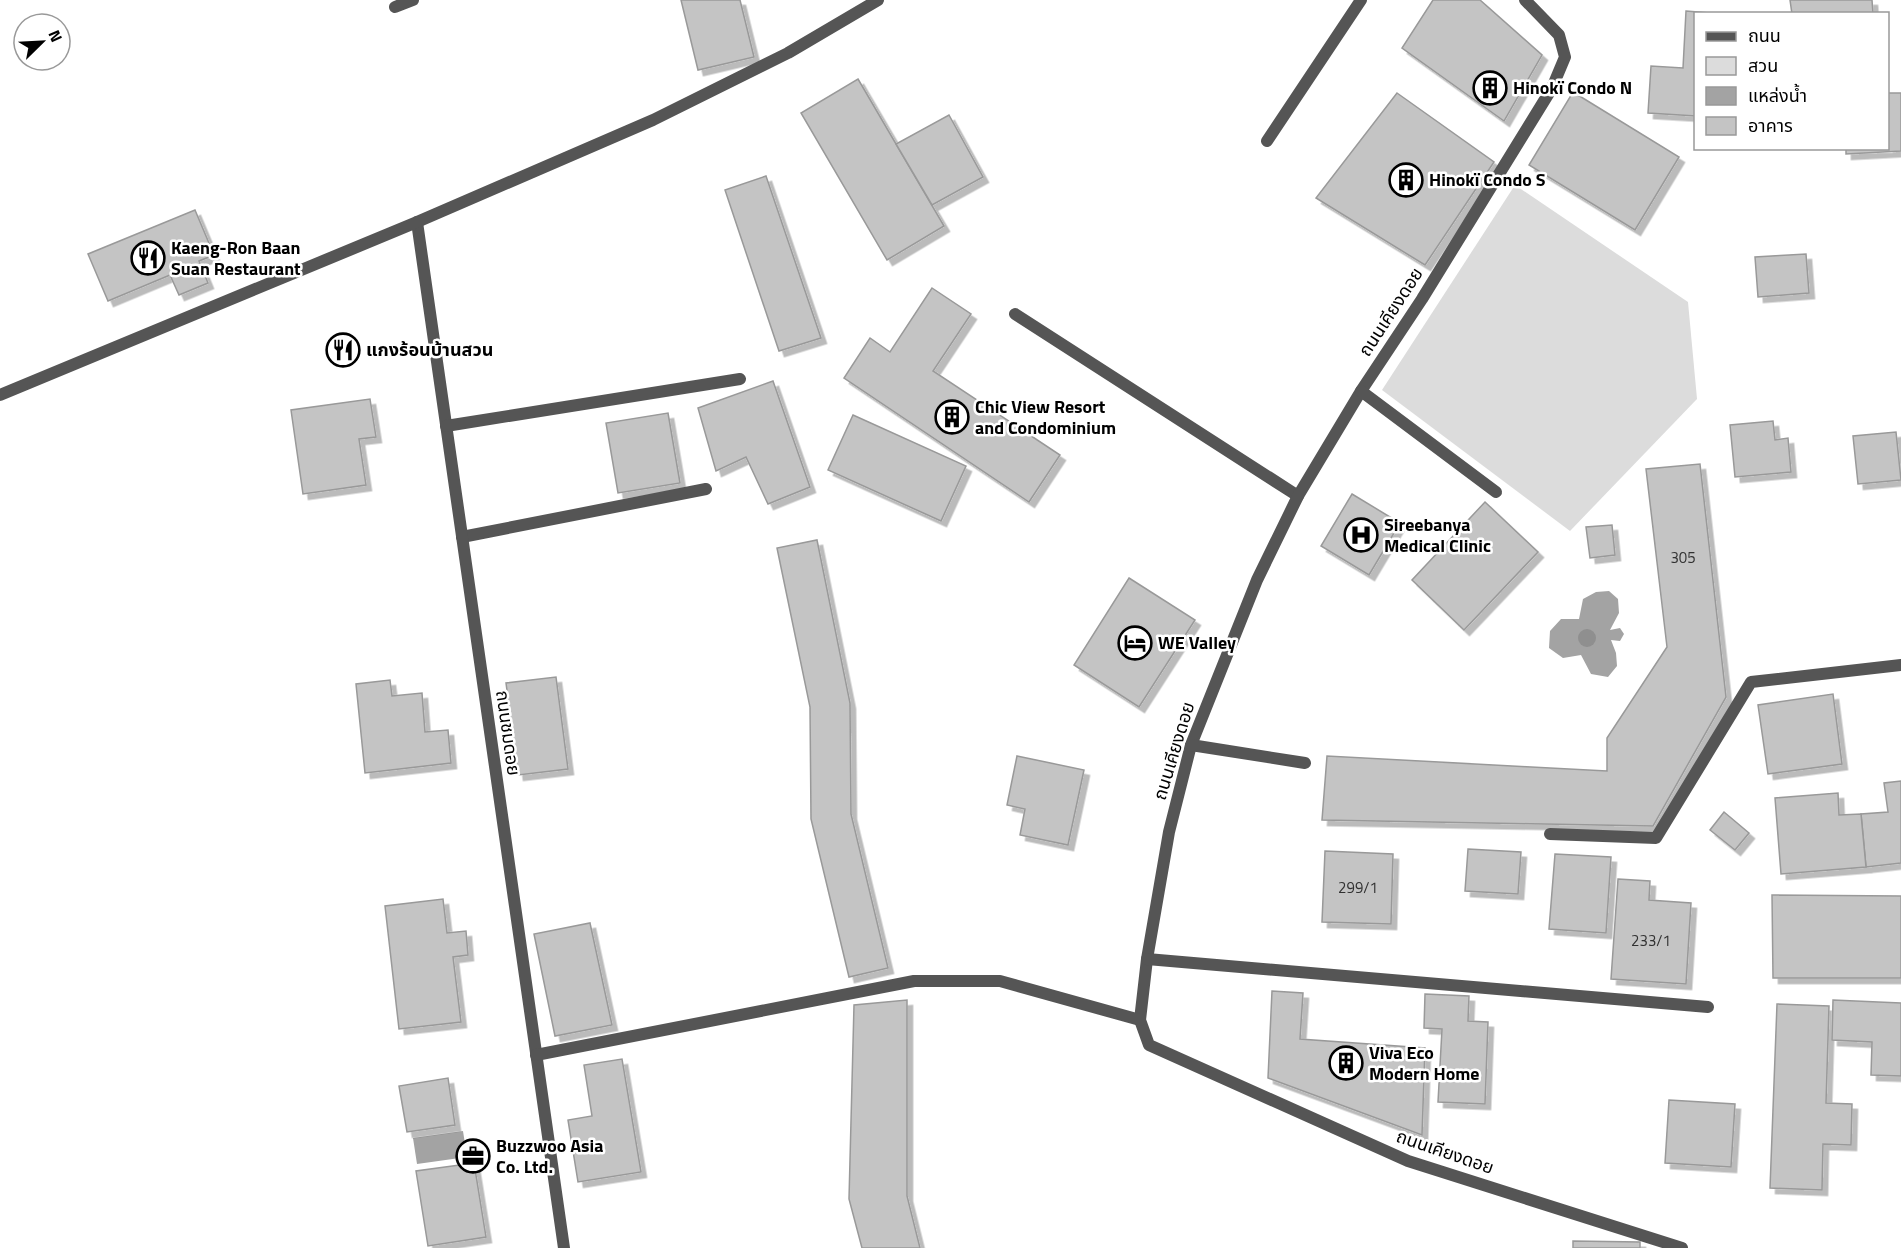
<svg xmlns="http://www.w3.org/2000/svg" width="1901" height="1248" font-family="'Titillium Web','Noto Sans Thai',sans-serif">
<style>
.green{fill:#dcdcdc}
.water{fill:#a3a3a3}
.building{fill:#c4c4c4;stroke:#999;stroke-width:1.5;filter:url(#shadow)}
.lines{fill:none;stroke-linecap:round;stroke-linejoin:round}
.service{stroke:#555;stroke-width:12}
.minor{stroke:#555;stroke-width:12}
.tree{fill:#8f8f8f}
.labels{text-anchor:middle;stroke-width:5;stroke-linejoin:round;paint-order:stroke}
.number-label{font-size:15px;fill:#313131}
.poi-label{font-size:18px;font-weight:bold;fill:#000;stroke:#fff;text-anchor:start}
.street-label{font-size:18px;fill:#000;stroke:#fff}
</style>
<defs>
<filter id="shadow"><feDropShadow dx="5.5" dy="5.5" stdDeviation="0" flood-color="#0004"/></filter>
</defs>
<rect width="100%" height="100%" fill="#fff"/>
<path class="green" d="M1515,185L1688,302L1697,399L1570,531L1382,390Z"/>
<g class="water">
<path d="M1609,591L1618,599L1619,613L1610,630L1620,628L1624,634L1620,641L1611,640L1616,653L1617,666L1608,677L1591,674L1581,655L1563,658L1549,648L1550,631L1561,619H1579L1583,599L1596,592Z"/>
<path d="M463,1131L467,1157L417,1164L413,1138Z"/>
</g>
<g class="building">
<path d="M681,0H740L754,57L698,70Z"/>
<path d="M1433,0H1480L1542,55L1504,121L1402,48Z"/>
<path d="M1790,0H1872L1873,14H1792Z"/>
<path d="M1686,11L1722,14H1696V116L1648,113L1651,66L1683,68Z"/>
<path d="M858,79L944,226L887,260L801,113Z"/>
<path d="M1573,92L1679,157L1635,230L1529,165Z"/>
<path d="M1397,93L1494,162L1425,265L1316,198Z"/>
<path d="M1888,93H1901V151L1846,154V148H1888Z"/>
<path d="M949,115L983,177L932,205L896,144Z"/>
<path d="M766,176L821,338L779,351L725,190Z"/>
<path d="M195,210L214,255L199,261L208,283L179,295L170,275L108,301L88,254Z"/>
<path d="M1806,254L1809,293L1758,297L1755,257Z"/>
<path d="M932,288L971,314L933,371L1060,455L1029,502L844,378L870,338L890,352Z"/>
<path d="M773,381L810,487L768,504L746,457L716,471L698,408Z"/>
<path d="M370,399L376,437L359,439L366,485L303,494L291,410Z"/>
<path d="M668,413L680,483L618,493L606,423Z"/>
<path d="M853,415L966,466L941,521L828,470Z"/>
<path d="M1773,421L1775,440L1788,438L1791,472L1735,477L1730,425Z"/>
<path d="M1896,432L1901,480L1858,484L1853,436Z"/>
<path d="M1700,464L1726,697L1653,826L1322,820L1327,756L1607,771V738L1667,647L1646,469Z"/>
<path d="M1352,494L1400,523L1369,575L1321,546Z"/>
<path d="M1485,502L1538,552L1464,630L1412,580Z"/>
<path d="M1612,525L1615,555L1590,558L1586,527Z"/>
<path d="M817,540L850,703L851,814L888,968L849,977L811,819L810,707L777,548Z"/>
<path d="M1129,578L1195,620L1139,707L1074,665Z"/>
<path d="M556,677L568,769L518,775L506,683Z"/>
<path d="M390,680L392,696L422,693L425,732L448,730L451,763L365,773L356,684Z"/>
<path d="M1833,694L1842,764L1768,774L1758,705Z"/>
<path d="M1017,756L1084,770L1068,845L1020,835L1025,809L1007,805Z"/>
<path d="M1901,781V863L1866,867L1861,814L1888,812L1884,783Z"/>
<path d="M1838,793L1839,815L1861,814L1866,867L1781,874L1775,798Z"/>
<path d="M1724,812L1749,833L1735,850L1710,830Z"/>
<path d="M1468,849L1521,852L1518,894L1465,891Z"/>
<path d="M1325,851L1393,854L1391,924L1322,922Z"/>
<path d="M1555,854L1611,857L1606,933L1549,929Z"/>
<path d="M1618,879L1650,881L1649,900L1691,903L1686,984L1611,979Z"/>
<path d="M1772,895L1901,896V978H1773Z"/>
<path d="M443,899L447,933L466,931L468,955L453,957L461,1022L399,1029L385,906Z"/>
<path d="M590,923L612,1025L555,1036L534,934Z"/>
<path d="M1272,991L1303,993L1300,1039L1425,1048L1422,1135L1268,1078Z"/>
<path d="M1425,994L1469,996L1468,1021L1488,1022L1485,1104L1438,1102L1442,1029L1424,1028Z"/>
<path d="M907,1000V1196L920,1248H862L849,1199L854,1005Z"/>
<path d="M1833,1000L1901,1003V1076L1871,1075L1872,1042L1832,1040Z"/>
<path d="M1777,1004L1829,1006L1826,1103L1852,1104L1851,1145L1823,1144L1822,1190L1770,1188Z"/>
<path d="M622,1059L641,1172L578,1182L568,1120L592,1116L584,1065Z"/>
<path d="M448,1078L455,1125L407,1132L399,1086Z"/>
<path d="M1669,1100L1735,1104L1731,1167L1665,1163Z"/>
<path d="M474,1163L486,1237L428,1246L416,1171Z"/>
<path d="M1573,1241L1640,1242V1248H1573Z"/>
</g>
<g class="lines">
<g class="service">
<path d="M395,7L413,0"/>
<path d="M1267,141L1361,0"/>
<path d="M1015,314L1298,496"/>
<path d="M462,537L706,489"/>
<path d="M1550,834L1656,838L1751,682L1901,665"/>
</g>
<g class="minor">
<path d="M1525,0L1559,35L1565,57L1552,88L1422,299L1361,391L1298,496L1257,580L1191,745L1169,832L1147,959L1140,1020L1149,1045L1408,1161L1682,1248"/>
<path d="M417,222L564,1248"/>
<path d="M1361,391L1496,492"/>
<path d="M0,395L417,222L653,120L788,53L878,0"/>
<path d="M446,426L740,379"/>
<path d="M1191,745L1305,763"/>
<path d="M1147,959L1708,1007"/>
<path d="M536,1055L914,981H1000L1140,1020"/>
</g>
</g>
<circle class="tree" cx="1587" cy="638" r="9"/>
<defs>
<g id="building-ring" transform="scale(1.725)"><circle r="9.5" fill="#fff" stroke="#000" stroke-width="1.5"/><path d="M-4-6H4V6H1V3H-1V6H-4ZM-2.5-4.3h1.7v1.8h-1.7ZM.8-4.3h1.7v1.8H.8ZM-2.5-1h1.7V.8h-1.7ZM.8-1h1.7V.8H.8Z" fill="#000"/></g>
<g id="restaurant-ring" transform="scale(1.725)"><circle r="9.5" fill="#fff" stroke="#000" stroke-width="1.5"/><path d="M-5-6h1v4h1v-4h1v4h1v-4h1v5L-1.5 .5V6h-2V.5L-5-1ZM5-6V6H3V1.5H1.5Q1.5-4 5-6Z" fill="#000"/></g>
<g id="hospital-ring" transform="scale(1.725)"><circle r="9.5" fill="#fff" stroke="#000" stroke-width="1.5"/><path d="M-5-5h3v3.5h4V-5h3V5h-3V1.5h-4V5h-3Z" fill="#000"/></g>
<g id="hotel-ring" transform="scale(1.725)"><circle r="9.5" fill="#fff" stroke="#000" stroke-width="1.5"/><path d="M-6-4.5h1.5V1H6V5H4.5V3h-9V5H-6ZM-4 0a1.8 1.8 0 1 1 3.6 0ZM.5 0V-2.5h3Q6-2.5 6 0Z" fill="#000"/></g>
<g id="office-ring" transform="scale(1.725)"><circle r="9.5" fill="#fff" stroke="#000" stroke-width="1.5"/><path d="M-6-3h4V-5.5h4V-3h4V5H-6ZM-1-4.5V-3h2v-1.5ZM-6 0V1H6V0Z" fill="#000"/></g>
</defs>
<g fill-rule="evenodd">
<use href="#building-ring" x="1490" y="88"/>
<use href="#building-ring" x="1406" y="180"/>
<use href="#restaurant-ring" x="148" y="258"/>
<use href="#restaurant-ring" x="343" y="350"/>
<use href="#building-ring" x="952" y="417"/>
<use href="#hospital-ring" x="1361" y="535"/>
<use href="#hotel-ring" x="1135" y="643"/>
<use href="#building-ring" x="1346" y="1063"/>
<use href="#office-ring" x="473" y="1156"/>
</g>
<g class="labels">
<g class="number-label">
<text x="1683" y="563">305</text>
<text x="1358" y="893">299/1</text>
<text x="1651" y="946">233/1</text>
</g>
<g class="poi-label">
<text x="1513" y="94">Hinokï Condo N</text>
<text x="1429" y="186">Hinokï Condo S</text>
<text x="171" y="254">Kaeng-Ron Baan<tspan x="171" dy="21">Suan Restaurant</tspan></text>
<text x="366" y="356">แกงร้อนบ้านสวน</text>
<text x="975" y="413">Chic View Resort<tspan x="975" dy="21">and Condominium</tspan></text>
<text x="1384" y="531">Sireebanya<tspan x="1384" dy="21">Medical Clinic</tspan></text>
<text x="1158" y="649">WE Valley</text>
<text x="1369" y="1059">Viva Eco<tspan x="1369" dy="21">Modern Home</tspan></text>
<text x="496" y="1152">Buzzwoo Asia<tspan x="496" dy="21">Co. Ltd.</tspan></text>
</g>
<g class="street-label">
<text transform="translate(1391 312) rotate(-57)" y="6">ถนนเคียงดอย</text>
<text transform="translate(508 733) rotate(82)" y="6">ถนนชมดอย</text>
<text transform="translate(1174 751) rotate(-73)" y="6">ถนนเคียงดอย</text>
<text transform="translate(1445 1152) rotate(19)" y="6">ถนนเคียงดอย</text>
</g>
</g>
<rect x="1694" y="12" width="195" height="138" fill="#ffffff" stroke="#999999" stroke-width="1.5"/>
<rect x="1706" y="32" width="30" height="9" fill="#555555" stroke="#999999" stroke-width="1.5"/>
<text x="1748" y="42" font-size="18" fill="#000000">ถนน</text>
<rect x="1706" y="57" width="30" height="18" fill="#dcdcdc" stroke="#999999" stroke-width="1.5"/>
<text x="1748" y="72" font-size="18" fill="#000000">สวน</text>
<rect x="1706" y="87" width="30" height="18" fill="#a3a3a3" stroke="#999999" stroke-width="1.5"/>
<text x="1748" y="102" font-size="18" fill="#000000">แหล่งน้ำ</text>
<rect x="1706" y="117" width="30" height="18" fill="#c4c4c4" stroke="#999999" stroke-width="1.5"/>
<text x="1748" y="132" font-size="18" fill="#000000">อาคาร</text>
<g transform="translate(42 42) rotate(66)"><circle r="28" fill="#ffffff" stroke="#999999" stroke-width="1.5"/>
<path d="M0-4.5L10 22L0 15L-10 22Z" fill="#000000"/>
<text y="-9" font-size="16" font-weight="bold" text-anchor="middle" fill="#000000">N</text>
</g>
</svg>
